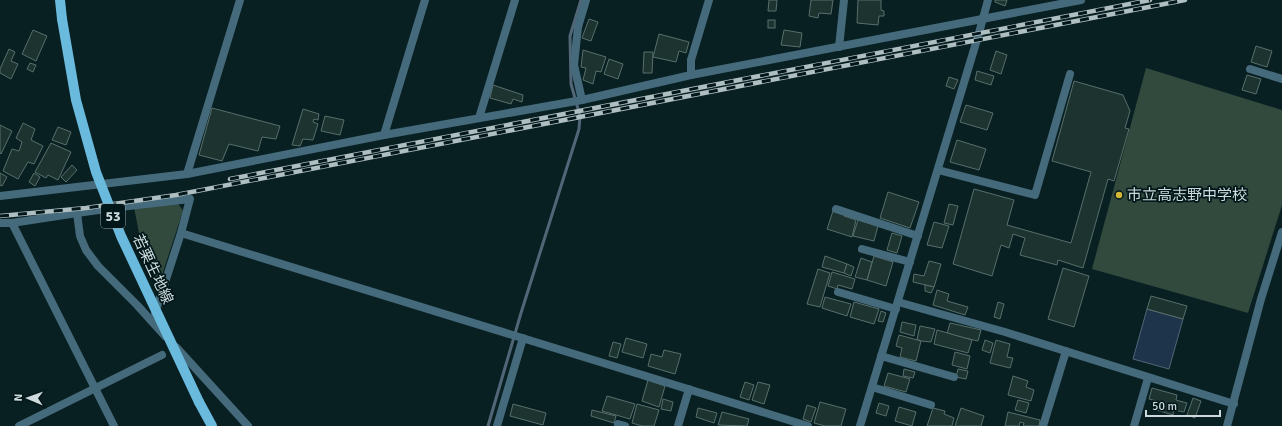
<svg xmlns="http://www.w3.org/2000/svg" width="1282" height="426" font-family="Signika,'Noto Sans JP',sans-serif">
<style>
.green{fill:#32493d}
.water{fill:#1d344b;stroke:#526677}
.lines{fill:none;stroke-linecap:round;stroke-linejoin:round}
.stream{stroke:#526677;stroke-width:3}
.building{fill:#1d3330;stroke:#576f6b}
.minor{stroke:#456a7b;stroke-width:8}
.tertiary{stroke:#456a7b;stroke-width:8}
.primary{stroke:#69badd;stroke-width:10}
.rail-casing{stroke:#afbec0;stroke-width:4.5}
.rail{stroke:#02171a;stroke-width:3;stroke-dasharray:9;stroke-linecap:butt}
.primary-bridge{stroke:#69badd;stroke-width:10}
.poi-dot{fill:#d1b736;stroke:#02171a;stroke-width:1.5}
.labels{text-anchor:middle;stroke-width:3.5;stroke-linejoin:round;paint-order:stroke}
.shield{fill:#02171a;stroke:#91a0a2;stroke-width:1}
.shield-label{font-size:14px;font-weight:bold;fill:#cedbdd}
.poi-label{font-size:15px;fill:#cedbdd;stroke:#02171a;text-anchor:start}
.street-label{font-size:15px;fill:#cedbdd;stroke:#02171a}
</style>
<rect width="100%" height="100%" fill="#092023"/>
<g class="green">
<path d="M1146,68L1282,110V205L1248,313L1092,269Z"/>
<path d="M177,202L183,211L158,287L142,249L134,207Z"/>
</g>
<path class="water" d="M1147,309L1183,319L1169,369L1133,359Z"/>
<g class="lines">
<path class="stream" d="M488,426L521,313L579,129L580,116L571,84L570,36L581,0"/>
</g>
<g class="building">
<path d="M769,0H777L776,11H768Z"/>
<path d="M811,0H833L831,14L819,13L818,18L809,16Z"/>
<path d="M858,0H881V10L884,11V16H879L878,25L857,23Z"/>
<path d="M995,0H1007L1005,6L995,2Z"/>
<path d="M589,19L598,22L591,41L582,38Z"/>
<rect x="768" y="20" width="7" height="8"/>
<path d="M33,30L47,36L36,61L22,54Z"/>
<path d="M784,30L802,33L800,47L781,45Z"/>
<path d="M659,34L689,42L686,53L679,51L676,62L653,57Z"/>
<path d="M1256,46L1272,51L1267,67L1251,62Z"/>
<path d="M9,49L15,52L11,61L18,64L11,79L0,73V69Z"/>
<path d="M583,50L606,57L601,72L596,71L593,84L583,80L586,68L581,67Z"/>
<path d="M996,51L1007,55L1001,74L990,70Z"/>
<path d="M644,52H653L652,73H643Z"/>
<path d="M609,59L623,64L618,79L604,74Z"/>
<path d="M30,63L36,65L33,72L27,69Z"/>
<path d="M977,71L994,76L991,85L975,80Z"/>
<path d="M1247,75L1261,79L1256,94L1242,90Z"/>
<path d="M949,77L958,80L954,89L946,86Z"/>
<path d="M1074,81L1123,95L1130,111L1125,128L1129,129L1114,181L1108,179L1083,268L1058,260L1057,265L1020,255L1025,238L1013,234L1009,248L1001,245L992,276L953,264L974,189L1014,200L1007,225L1071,243L1091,172L1052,161Z"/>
<path d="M493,85L523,95L522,102L513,99L511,104L490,98Z"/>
<path d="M966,105L993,113L987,130L960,122Z"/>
<path d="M212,108L280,126L276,139L262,137L258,151L229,144L222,161L199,155Z"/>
<path d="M303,109L319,114L318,120L314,119L313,122L318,124L313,140L303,139L300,146L292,145Z"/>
<path d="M325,116L344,120L340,135L321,131Z"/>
<path d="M23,123L35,129L31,140L43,146L34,164L28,162L18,179L3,171L12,149L19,151L22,142L16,138Z"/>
<path d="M0,125L12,131L1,154L0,153Z"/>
<path d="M58,127L71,132L66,145L52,140Z"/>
<path d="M957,140L986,149L979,170L950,162Z"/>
<path d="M51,143L71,152L58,180L48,175L46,178L35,172Z"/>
<path d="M72,165L77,170L66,182L61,177Z"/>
<path d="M0,173L7,177L2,186L0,185Z"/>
<path d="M34,173L40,177L35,186L29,182Z"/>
<path d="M888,192L919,202L910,228L880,218Z"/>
<path d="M949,204L958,206L953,225L944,223Z"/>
<path d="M833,211L844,214V216L856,220L852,237L827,229Z"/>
<path d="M858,220L878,226L874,241L853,236Z"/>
<path d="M934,222L949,226L942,248L927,245Z"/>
<path d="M892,233L902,236L897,253L887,250Z"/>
<path d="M825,256L847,264L844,273L822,267Z"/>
<path d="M874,256L893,262L886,286L867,280Z"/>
<path d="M861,258L872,262L867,280L855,277Z"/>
<path d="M929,261L941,264L934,287L913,282L914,274L924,276Z"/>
<path d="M847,264L854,267L851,276L844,273Z"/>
<path d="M1063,268L1089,276L1074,327L1048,319Z"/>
<path d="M818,269L830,273L820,307L807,304Z"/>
<path d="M832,272L855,279L852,289L838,285L837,289L828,286Z"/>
<path d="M925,285L934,287L931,293L925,291Z"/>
<path d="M937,290L949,294L947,301L968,307L965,315L933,305Z"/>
<path d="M1151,296L1187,306L1183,319L1147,309Z"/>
<path d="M825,297L851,304L847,316L822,308Z"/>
<path d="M854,302L879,309L874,324L850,317Z"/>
<path d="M998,302L1004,304L1000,319L994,317Z"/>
<path d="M881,311L886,313L883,322L878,321Z"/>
<path d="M902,322L916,325L914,336L900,332Z"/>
<path d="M950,323L981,330L978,341L947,334Z"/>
<path d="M920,326L935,329L931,342L921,341L917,339Z"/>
<path d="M937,330L972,340L968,353L934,344Z"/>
<path d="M899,335L921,341L916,361L900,357L902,348L896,346Z"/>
<path d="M626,338L647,344L643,358L622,352Z"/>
<path d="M985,340L993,343L990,353L982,350Z"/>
<path d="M996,340L1010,344L1007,357L1013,358L1010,368L990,363Z"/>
<path d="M613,342L621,344L617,358L609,356Z"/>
<path d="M664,350L681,354L675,374L648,366L651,354L662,357Z"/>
<path d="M955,352L970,356L967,369L952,365Z"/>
<path d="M904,369L915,372L913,378L903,376Z"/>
<path d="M958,369L968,371L966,379L956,377Z"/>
<path d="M888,373L910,379L906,392L884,386Z"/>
<path d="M1013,376L1028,381L1026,387L1034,390L1031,401L1008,395Z"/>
<path d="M648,380L665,386L659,407L642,401Z"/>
<path d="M745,382L754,385L749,400L740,397Z"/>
<path d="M758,382L770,385L764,404L752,400Z"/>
<path d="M1152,388L1177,395L1176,400L1187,403L1184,412L1174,410L1173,415L1153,409L1156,401L1149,399Z"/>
<path d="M607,396L635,404L630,419L602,411Z"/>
<path d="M1193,398L1201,401L1195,418L1187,415Z"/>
<path d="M663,399L673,402L671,411L661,409Z"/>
<path d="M1018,400L1029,403L1026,413L1015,410Z"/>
<path d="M820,402L846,409L841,426H825L814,423Z"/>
<path d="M879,403L889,406L886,416L876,413Z"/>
<path d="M513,404L546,413L543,425L510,416Z"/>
<path d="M637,404L659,410L654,426H642L632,423Z"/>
<path d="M807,405L816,408L811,422L803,419Z"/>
<path d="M899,407L916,412L912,426L895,421Z"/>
<path d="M698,408L717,413L714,423L696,417Z"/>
<path d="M933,408L945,411L944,414L954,418L952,426H927Z"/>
<path d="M961,408L984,416L981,426H955Z"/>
<path d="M592,410L616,416L614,423L591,416Z"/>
<path d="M722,412L749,419L747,426L718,425Z"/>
<path d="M1008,412L1040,420L1039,426H1023L1024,423L1020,422L1019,426H1005Z"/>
</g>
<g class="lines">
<g class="minor">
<path d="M839,47L844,0"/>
<path d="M1250,69L1282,79"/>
<path d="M691,75V60L709,0"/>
<path d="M582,100L574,65L578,27L586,0"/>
<path d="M479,118L515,0"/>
<path d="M384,135L425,0"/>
<path d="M938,170L1035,195L1070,74"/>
<path d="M187,174L240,0"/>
<path d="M836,209L918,236"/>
<path d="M77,213L120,207L190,199L181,233L155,313"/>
<path d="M0,223H12L77,213L80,236L86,250L98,266L137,305L165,336"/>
<path d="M12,223L114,426"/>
<path d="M181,233L808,426"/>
<path d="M862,249L910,262"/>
<path d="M838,292L896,309"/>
<path d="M898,302L1005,332L1234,404"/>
<path d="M176,347L248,426"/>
<path d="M881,356L954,377"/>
<path d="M872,387L931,405"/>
<path d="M618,424L625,426"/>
<path d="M19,426L162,355"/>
<path d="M497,426L523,338"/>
<path d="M678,426L689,389"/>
<path d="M1043,426L1066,351"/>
<path d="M1134,426L1148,378"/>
<path d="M1227,426L1261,299L1282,232"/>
</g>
<g class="tertiary">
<path d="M0,196L187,174L384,135L582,100L691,75L1081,0"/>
<path d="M860,426L979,33L988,0"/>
</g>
<g class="primary">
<path d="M60,0L62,19"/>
<path d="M199,402L212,426"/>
</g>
<g class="rail-casing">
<g id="rail">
<path d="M230,179L1150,0"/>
<path d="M0,216L86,208L176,195L1185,0"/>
</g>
</g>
<use href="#rail" class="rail"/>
<path class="primary-bridge" d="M62,19L76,100L96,172L121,236L199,402"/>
</g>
<circle class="poi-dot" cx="1119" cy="195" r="4"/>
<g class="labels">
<rect class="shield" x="101" y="204" width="24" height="24" rx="3"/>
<g class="shield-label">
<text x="113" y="221">53</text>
</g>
<g class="poi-label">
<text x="1127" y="200">市立高志野中学校</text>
</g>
<g class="street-label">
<text transform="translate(153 269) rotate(65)" y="5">若栗生地線</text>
</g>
</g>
<g transform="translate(28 398) rotate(272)" stroke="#02171a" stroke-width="3" paint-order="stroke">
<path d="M0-3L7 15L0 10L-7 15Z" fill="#cedbdd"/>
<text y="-6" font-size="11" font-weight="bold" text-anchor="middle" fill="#cedbdd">N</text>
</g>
<path d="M1146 410v6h74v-6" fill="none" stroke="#cedbdd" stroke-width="2"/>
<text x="1152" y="410" font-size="12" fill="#cedbdd" stroke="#02171a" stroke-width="3" paint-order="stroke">50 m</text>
</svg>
